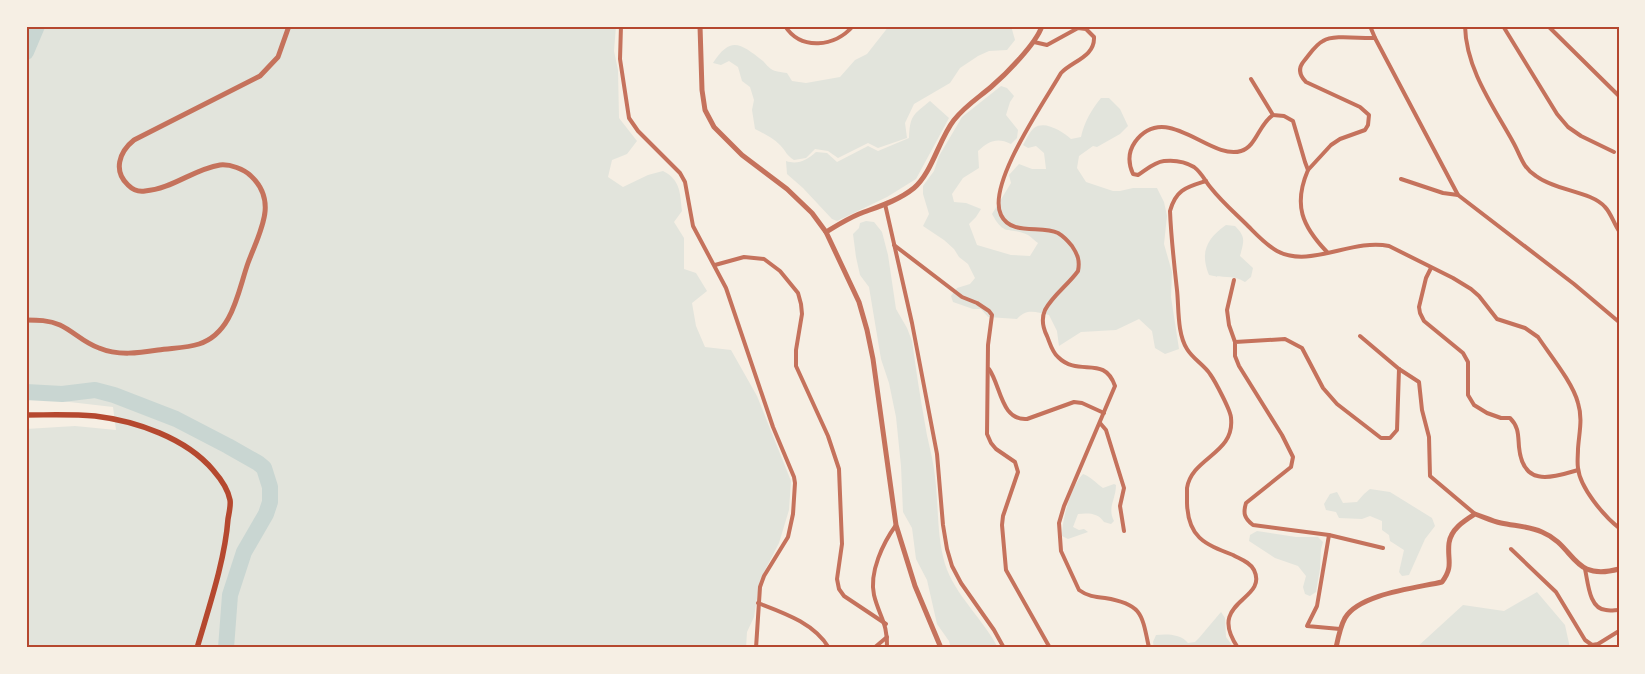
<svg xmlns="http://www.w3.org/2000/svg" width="1645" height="674" font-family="Literata,serif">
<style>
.green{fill:#e2e4dc}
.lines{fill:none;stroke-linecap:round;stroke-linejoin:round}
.river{stroke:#c9d6d2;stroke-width:16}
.minor{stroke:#c5725c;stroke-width:4}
.tertiary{stroke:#c5725c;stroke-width:5}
.secondary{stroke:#b5482f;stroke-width:5.5}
.neatline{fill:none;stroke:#b5482f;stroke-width:2}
</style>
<rect width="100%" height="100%" fill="#f6efe4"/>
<g class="green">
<path d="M26,26H616L614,51L618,70L619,118L637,141L627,154L612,160L608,177L623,187L648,175L663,171C681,180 680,194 682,211L674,222L684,238V269L696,273L707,291L692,303L696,326L705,347L731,350L757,396L791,481L789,510L779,543L760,580L754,617L747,632L746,648H26V429L75,426L116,430L113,407L26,397Z"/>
<path d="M889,26H1011L1015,40L1007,50L989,51L978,56L960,68L950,83L914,104L905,123L907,138L878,148L868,143L838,158L828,151L815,149L806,158L794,160C785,154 787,152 780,145C773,138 763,133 755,129L752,110L754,100L750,87L742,81L738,67L729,61L721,65L713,63C731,35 741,44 763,61C766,64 768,67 771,69C775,72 782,72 787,73L792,81L806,83L840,77L855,60L867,54Z"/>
<path d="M1001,86L1007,88L1014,96L1010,102L1006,115L1018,130L1017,138L1011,144C997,137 989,141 978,151L979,168L963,178L952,194L954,202L966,203L981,209L976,217L969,224L977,245L1011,255L1030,256L1038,243C1035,241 1031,237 1028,235C1009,226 1005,238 992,214L1011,183L1009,175L1019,164L1032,169H1046L1044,153L1036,146L1028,148L1023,145C1026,140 1030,131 1034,128C1045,120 1063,132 1071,139L1081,137C1084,123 1091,110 1101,98H1109L1120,109L1128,126L1120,134L1097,147L1093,146L1079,156L1077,168L1086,182L1113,191H1120L1133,188H1157L1164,202L1167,216L1164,244L1172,272L1171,297L1179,349L1165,354L1155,348L1152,331L1139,319L1116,330L1081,332L1059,346L1057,331L1049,315C1035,312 1027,308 1017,319L988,317L981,309H973L953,302L951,296L957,288L970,284L975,278L968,264L959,257L954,249L944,240L923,226L929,214L923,194V186L934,171L939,156L962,117Z"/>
<path d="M930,101L949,118L916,179L887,197L837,221L832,219L803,188L787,174L786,161C798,165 807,160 816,152L827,153L837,162L868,146L878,151L909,138C910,115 913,115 930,101Z"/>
<path d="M866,221L874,222L882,232L888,255L896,309L907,328L912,341C916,369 920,397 925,424C927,439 932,454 934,469C939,501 936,533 945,564C954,594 984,620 998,648H951L949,641L937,624L927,580L916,559L912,528L903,512L901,466L896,417L889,383L881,359L869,287L860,275L856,257L853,234L859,228L860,223Z"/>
<path d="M1226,225L1235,226C1246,237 1244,241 1240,256L1253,268L1251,277L1245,282C1232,274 1222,279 1209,275C1200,253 1206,239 1226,225Z"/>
<path d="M1083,474C1090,476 1097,484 1103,488L1114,484L1116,485C1116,499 1107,508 1114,521L1111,524L1104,522C1098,513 1089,513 1078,514L1073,527L1079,530L1084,529L1088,532L1068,539L1062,536C1062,519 1071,486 1083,474Z"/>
<path d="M1370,489L1390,492L1432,518L1435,526L1425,539L1409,575L1402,576L1399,572L1404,550L1390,541L1389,535L1382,530V521L1370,516L1362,519L1339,518L1336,512L1326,510L1324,504L1330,494L1337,492L1343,503L1357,502L1364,494Z"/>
<path d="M1257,531L1296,537H1318L1323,542L1321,549L1320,569L1316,592L1310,596L1305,594L1303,587L1306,576L1298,566L1275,558L1249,541L1250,535Z"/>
<path d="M1537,592L1565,625L1570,648H1416L1463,605L1504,611Z"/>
<path d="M1221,612L1225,618L1226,637L1234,648H1154L1153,642L1156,635C1167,634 1181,634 1188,643L1195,642L1199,638Z"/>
</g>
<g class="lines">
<g class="river">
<path d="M26,52L37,26"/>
<path d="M26,392L62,394L95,390L114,395L176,419L228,446L258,463L264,468L270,487V502L266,514L244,552L230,595L226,648"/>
</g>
<g class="minor">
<path d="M621,26L620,59L629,118L638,131L680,173L685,182L693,226L726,288L773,427L794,477L795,483L793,514L788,537L764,576L760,587L756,648"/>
<path d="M785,26C801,51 835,47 853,26"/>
<path d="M1370,26L1375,38L1458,195"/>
<path d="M1465,26C1466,69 1493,106 1513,142C1521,156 1522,167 1536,176C1556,191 1591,191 1605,207C1611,213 1614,224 1619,231"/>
<path d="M1503,26L1557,114L1568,127L1581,136L1614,152"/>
<path d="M1548,26L1619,96"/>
<path d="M1034,42L1047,45L1078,28L1086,29L1094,37C1095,57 1072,61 1061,73C1045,101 986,185 1001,215C1011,236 1041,225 1058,233C1063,236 1068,241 1072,246C1078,255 1080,261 1078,271C1068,285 1053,295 1045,310C1041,319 1043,328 1047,336C1050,343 1052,352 1058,357C1079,378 1104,354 1115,386L1064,506L1059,523L1061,551L1079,590C1087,596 1095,597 1105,598C1142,604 1142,614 1149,648"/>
<path d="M1251,79L1273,115L1284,116L1293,121L1305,162L1308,170C1293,205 1302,226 1327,252"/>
<path d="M1273,115C1259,124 1256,147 1241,151C1210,161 1166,100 1135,142C1128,152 1128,163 1133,174L1138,175C1146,170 1154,162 1164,161C1174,160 1186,162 1194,167C1202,173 1205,181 1211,188C1222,202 1236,214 1248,226C1257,235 1266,245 1277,251C1310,269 1352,238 1389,246L1453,278L1471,289L1479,296L1497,319L1525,328L1538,337C1550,355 1573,383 1578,403C1583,419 1579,433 1578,449C1578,455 1577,462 1578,468C1580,488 1604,516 1619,528"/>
<path d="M1308,170L1331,145L1340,139L1365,130L1368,125L1369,115L1360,107L1306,82C1299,75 1298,68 1304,61C1310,54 1315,45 1323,41C1334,34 1361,39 1375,38"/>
<path d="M1401,179L1443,193L1458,195L1574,284L1619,322"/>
<path d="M1206,181C1187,187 1176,189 1170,211C1171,237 1174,263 1177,290C1179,308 1177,333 1187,349C1193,359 1204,365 1210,374C1215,381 1231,411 1231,418C1235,454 1192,457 1187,488C1187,493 1187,499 1187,503C1188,537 1204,544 1233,555C1240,559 1250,562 1254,570C1269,601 1205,600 1238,648"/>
<path d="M885,204L912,323L937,454L943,525L947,549L952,566L961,583L994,630L1004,648"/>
<path d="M894,245L962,297L977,303L989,311L992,315L988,345L987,434L991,443L996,449L1015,462L1018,472L1003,516L1002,525L1006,570L1050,648"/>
<path d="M715,265L744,257L764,259L780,271L798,293L801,304L802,314L796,350V366L828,436L839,469L842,544L837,579L839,589L844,596L886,624"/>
<path d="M1431,268L1426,278L1419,307L1420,313L1424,321L1463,353L1468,362V395L1474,405L1487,413L1501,418H1510C1519,427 1518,435 1519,447C1523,487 1550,478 1578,470"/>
<path d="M1234,280L1227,310L1229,325L1235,342"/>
<path d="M1360,336L1399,369L1419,382L1422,410L1429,437L1430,476L1475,514"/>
<path d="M989,369C1001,386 1001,421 1027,419L1074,402L1082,403L1104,413"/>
<path d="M1100,423L1106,430L1124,488L1120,506L1124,531"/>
<path d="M1329,535L1317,606L1307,626L1340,629"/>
<path d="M1383,548L1329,535L1253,525C1244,518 1243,513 1246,503L1291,467L1293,457L1282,435L1239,366L1235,356V342L1285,339L1302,348L1323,388L1337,404L1381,438H1390L1397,430L1399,369"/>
<path d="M1511,549L1556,592L1585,640L1592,645L1598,644L1619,631"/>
<path d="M1585,569C1588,582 1589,609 1606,610C1610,611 1615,610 1619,610"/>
<path d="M758,603C784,613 814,623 829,648"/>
<path d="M874,648L887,637"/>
<path d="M887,648C888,623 879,616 874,595C869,572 883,543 896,525"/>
</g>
<g class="tertiary">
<path d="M700,26L702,90L705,110L714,127L742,155L787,189L812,213L826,232L859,302L867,330L873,359L896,525L915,586L941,648"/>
<path d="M826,232C836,226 847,219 859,214C877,207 898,201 914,188C932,173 939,139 954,120C965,106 978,98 991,87C1006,74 1036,44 1042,26"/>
<path d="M26,320C37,320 49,320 60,325C73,331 84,343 99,348C118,356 139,353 158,350C172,348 187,348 199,344C233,333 238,291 248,263C259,233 279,202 251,176C244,169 230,164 220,165C194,169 172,189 145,191C139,192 133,190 128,185C113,171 119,152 134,140L260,76L278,57L289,26"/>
<path d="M1336,648C1338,638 1340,627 1345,618C1359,594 1416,588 1442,582C1454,566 1447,560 1449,543C1451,529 1464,521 1475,514C1484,517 1492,521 1501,523C1515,526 1528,526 1542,532C1576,546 1571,582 1619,569"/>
</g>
<path class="secondary" d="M26,415C49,415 72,414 95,416C136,421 186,438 213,470C220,478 228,489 230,500C231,505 229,513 228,519C225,560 209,607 197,648"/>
</g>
<rect width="1645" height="674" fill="none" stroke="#f6efe4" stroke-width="55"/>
<rect x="28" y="28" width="1590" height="618" class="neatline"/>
</svg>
